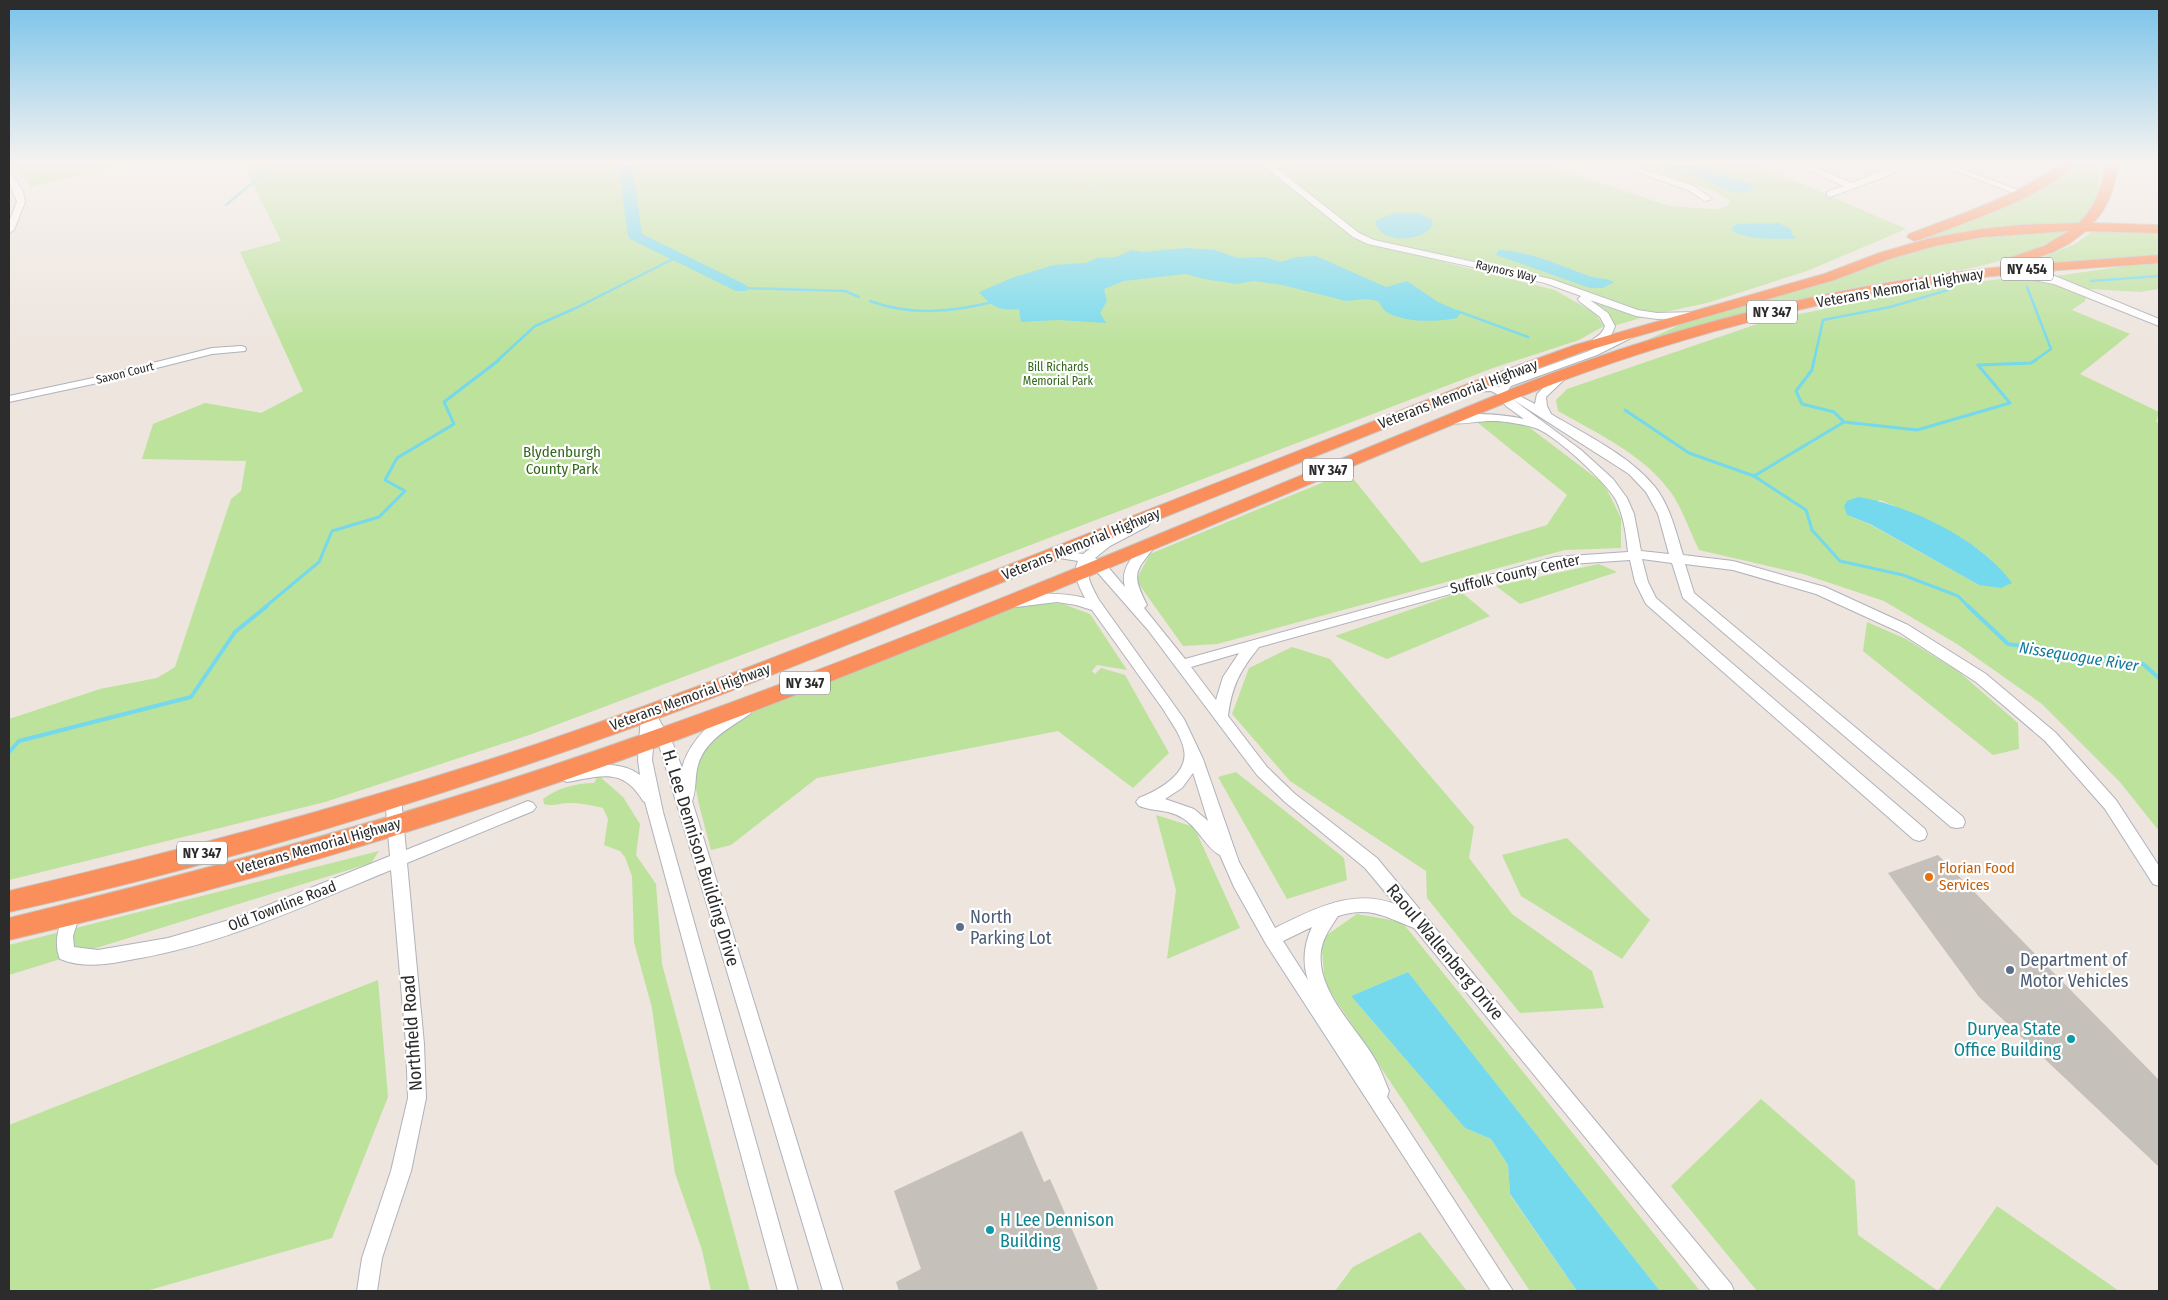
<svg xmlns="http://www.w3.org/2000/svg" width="2168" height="1300" font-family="'Fira Sans Condensed',sans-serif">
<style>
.green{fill:#bce29c;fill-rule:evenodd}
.water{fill:#74d9ec}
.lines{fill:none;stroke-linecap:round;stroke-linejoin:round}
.stream-far2{stroke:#74d9ec;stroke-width:2.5}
.stream-far1{stroke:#74d9ec;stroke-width:3}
.stream{stroke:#74d9ec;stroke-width:4}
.river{fill:#74d9ec;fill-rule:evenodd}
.building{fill:#c6c0ba}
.minor-casing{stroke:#afb2bc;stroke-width:2}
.highway-casing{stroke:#c4c4c4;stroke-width:2}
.minor{fill:#fff;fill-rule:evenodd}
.highway{fill:#fa8f5c;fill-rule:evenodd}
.food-dot{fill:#e8710a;stroke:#fff;stroke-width:2}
.service-dot{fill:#5c6f8a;stroke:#fff;stroke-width:2}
.culture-dot{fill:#0f9aa8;stroke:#fff;stroke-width:2}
.labels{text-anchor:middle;stroke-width:4.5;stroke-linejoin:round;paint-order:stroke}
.far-street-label{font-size:12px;fill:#2c2c2c;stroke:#fff}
.far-park-label{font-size:12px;fill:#34681c;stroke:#fff}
.shield{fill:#fff;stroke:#6b6b6b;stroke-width:1}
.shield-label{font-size:14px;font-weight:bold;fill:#2c2c2c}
.street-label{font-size:15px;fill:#2c2c2c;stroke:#fff}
.park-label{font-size:15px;fill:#34681c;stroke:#fff}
.food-label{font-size:15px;fill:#c56008;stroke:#fff;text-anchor:start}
.water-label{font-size:16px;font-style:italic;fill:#117a9a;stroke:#fff}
.near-street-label{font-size:18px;fill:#2c2c2c;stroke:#fff}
.near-service-label{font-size:18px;fill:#4e5e75;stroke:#fff;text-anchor:start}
.near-culture-label{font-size:18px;fill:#0d838f;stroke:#fff;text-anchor:end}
</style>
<rect width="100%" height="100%" fill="#ede5de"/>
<g class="green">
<path d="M14,164H130L31,187Z"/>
<path d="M243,164H1064L1101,194L1065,164H1545L1669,206L1710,209H1720L1729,205L1730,201L1716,192L1634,164H1756L1906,229L1807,271L1707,303L1655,314L1633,311L1589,294L1491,264L1364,240L1384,247L1555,290L1595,313L1604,326L1579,340L1493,368L832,621L532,734L325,802L9,880V719L100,689L157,678L175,667L231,499L241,491L246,461L142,459L153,424L205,403L261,413L303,391L240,252L281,241Z"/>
<path d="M2073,164H2100L2098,198L2080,223C2025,225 1972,230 1918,240L2060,175Z"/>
<path d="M2073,230C2047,244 2021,256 1992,263C1953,274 1912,276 1873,284C1796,298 1720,321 1645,341L1686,322L1918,250L1969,240L2008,234Z"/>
<path d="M2093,231L2159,233V255L2024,265L2075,244Z"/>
<path d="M2159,264V289L2140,292L2088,289L2085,301L2072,310L2130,334L2080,374L2159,412L2156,422L2159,423V831L2120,782L2042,704L1957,644L1884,601L1803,574L1699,550C1690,532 1683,510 1672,494C1645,455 1598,434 1558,411L1556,400L1567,389L1766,321L1925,288L2026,276L2053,282L2056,276L2133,265ZM1880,500C1926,519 1983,540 2011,583L1979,585L1869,524L1847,515Z"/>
<path d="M1576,292L1648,316L1613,326L1609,318Z"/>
<path d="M1504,419L1530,428L1604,484L1621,518V548L1565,550L1217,644L1183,646L1136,580L1150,554L1348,472L1421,563L1547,525L1567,495L1477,422Z"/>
<path d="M1599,564L1617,572L1520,604L1496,586Z"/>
<path d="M1461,592L1490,616L1387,659L1335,636Z"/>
<path d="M1026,602L1063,604L1090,614L1127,670L1097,665L1092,671L1095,674L1101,668L1125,675L1169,753L1133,788L1058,731L817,778L731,845L711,850C705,824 690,784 696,758C701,741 727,725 740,716Z"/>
<path d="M1867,622L1906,639L1959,672L2018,723L2019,749L1993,755L1863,651Z"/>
<path d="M1292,647L1330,659L1474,827L1469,858L1512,914L1592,971L1604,1008L1520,1013L1427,898L1426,871L1290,781L1232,714L1249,668Z"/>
<path d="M1236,772L1344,858L1347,880L1287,899L1218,777Z"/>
<path d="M598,775L623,797L640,824L636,855L656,884L662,964L750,1291H711L702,1250L675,1173L652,1008L634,942L632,876L625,857L620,851L604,845L608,819L603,808C591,805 581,803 569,803C560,803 553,807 544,804L543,799C558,788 576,783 594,783Z"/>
<path d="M1156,815L1194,827L1240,928L1167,959L1176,890Z"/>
<path d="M1567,838L1650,920L1622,959L1521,896L1502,855Z"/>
<path d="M379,851L371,863L9,975V945Z"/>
<path d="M1357,914L1402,922L1700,1291H1660L1408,972L1351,996L1465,1128L1491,1139L1508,1165L1510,1195L1577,1291H1530L1325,984L1321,939Z"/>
<path d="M378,980L388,1097L332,1238L146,1291H9V1125Z"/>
<path d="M1761,1099L1855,1181L1858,1235L1938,1291L1997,1206L2119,1291H1757L1671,1186Z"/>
<path d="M1420,1232L1467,1291H1335L1353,1267Z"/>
</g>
<g class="water">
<path d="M1671,164L1693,165L1749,183L1755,188C1733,201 1717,182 1697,176C1687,173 1676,173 1666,171V167Z"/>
<path d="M1397,213H1417L1432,219L1433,225C1423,242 1381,245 1375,222L1380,218Z"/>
<path d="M1778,223L1791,229L1792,235L1796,237L1793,239C1771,238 1748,241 1729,229L1735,230L1731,227L1737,224Z"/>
<path d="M1186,248L1215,250L1238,258L1265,257L1281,262L1296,257L1316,256L1386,287L1407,281L1438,302L1461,312L1457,318C1436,322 1408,323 1388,313C1384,311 1381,305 1378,301L1366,299L1346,301L1282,285L1253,281L1237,284L1204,279L1186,274L1124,281L1104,289L1107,301L1100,313L1106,323L1058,320L1021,322L1019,309C999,311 992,307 979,292L1012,278L1053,265L1086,263L1097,258L1116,257L1132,250L1143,252Z"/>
<path d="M1499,250C1531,251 1563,267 1592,277C1600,279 1609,278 1614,282L1603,288H1590L1496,255Z"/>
<path d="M1858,497C1909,505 1982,540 2012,583L2001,588L1979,585L1870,524L1847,515L1844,506L1847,501Z"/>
<path d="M1408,972L1660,1291H1577L1510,1194L1508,1165L1491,1139L1465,1128L1351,996Z"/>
</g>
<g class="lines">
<g class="stream-far2">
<path d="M226,205L275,164"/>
<path d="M2091,281L2159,276"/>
<path d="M2027,287L2051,349L2034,361"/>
<path d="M741,288L845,291L859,297"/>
<path d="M870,301C910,316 952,312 993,302"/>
<path d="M1457,311L1528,337"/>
<path d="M497,361L535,326L576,308L677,257"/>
<path d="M1814,361L1823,320L1890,307L1948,290"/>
</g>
<g class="stream-far1">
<path d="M1814,360L1812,370L1796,391L1802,404L1834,412L1844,422"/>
<path d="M1625,410L1689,453L1754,476L1806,510L1812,530L1840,561L1903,575L1958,596L1969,607"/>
<path d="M1754,476L1844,422L1917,430L2010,403L1978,365L2031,363L2036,360"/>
<path d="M265,607L319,562L332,531L379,517L405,491L385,480L397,458L454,424L444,402L499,360"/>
</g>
<g class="stream">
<path d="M1968,606L2008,644L2143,664L2159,678"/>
<path d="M9,752L19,741L191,697L235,632L267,606"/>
</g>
<path class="river" d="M618,164H632L642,234L746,285L749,288L746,291H736L630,239L628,236Z"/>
</g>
<g class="building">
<path d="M1938,855L2159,1080V1167L1979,997L1888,873Z"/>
<path d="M1022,1131L1044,1182L1050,1179L1098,1289L1093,1291H899L896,1282L921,1269L894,1191Z"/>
</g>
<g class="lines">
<g class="minor-casing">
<g id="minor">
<path d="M1262,164H1271L1359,233L1374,240L1551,279L1638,310L1657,313L1695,312L1700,315L1695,318L1657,319L1636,316L1590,300L1608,313L1615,326C1612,337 1602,348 1589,346L1588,344C1594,337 1602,336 1605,326L1600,317L1579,301L1578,299L1581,296L1545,283L1368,244L1353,237Z"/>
<path d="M1614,164H1626L1694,186L1712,199L1705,201L1688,190Z"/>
<path d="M1795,164H1806L1852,183L1899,164H1909L1890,175L1830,197L1827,196V192L1844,186Z"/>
<path d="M1938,164H1949L2026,193L2019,195Z"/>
<path d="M9,172L12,173L23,192L25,202L14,230L9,233V222L17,202L9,182Z"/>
<path d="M2056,263L2061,266L2050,274L2159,319V326L2054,284L2003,274L1998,271L2003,268L2041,276L2043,269Z"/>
<path d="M1629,332L1633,333V337L1597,355L1511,386L1508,390L1535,404L1537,394L1559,373H1567L1568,375L1567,377L1546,397L1547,406L1551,414C1586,435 1629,455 1655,487C1670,506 1676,532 1683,555L1733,561L1825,587L1908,625L1986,674L2056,733L2116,800L2159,866V886L2153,884L2105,809L2045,741L1976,682L1899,632L1816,594L1733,570L1685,564L1694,593L1963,817L1965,822L1963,827L1957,828L1951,827L1683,598L1672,563L1642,559L1648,582L1656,598L1925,829L1927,834L1925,839L1919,841L1913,839L1646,604L1635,582L1630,560L1555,565L1259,647C1240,671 1232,685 1228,716L1267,767L1295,794L1377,858L1731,1284L1734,1291H1711L1414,928C1385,917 1371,906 1338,916C1331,927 1323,937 1321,951C1316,990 1354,1025 1373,1056C1380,1067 1384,1079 1389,1091L1387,1097L1513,1291H1491L1266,944L1234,887L1220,855C1208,850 1197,827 1184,819C1170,809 1154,812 1139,806L1136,802L1139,798C1157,791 1189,774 1184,750C1182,736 1170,721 1163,709L1092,610L1076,605L1057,602L1016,607L1011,605L1009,602L1011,599L1016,597C1040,593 1061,592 1085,598C1079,586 1072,575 1078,561L1053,557L1051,554L1053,551L1057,550L1083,554L1101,540L1144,519L1148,520L1150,523L1148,526L1110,546L1095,558L1108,567L1125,587C1119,567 1137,552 1149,538H1157L1159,541L1157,544C1136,571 1130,572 1147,605L1144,608L1185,659L1555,557L1628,552C1626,534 1624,517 1616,500C1606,482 1557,437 1538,429C1529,425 1504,421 1493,421C1483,420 1451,427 1445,421C1457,409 1508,415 1524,419L1506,406L1497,394L1491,391L1468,392L1463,389C1470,382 1490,384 1499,387L1503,382L1589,351ZM1512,399L1629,474L1646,492L1658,514L1669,554L1641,551L1634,514L1627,498L1613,479L1581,450ZM1089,566L1098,573L1148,630L1257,775L1285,802L1365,868L1395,904C1352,888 1314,909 1275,928L1239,862L1203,759L1184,719L1099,600C1093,589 1086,578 1089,566ZM1239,653L1223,677L1216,700L1191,667ZM1193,773L1195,779L1208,821L1194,809L1165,799L1182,788ZM1312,927C1304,944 1302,962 1308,980L1283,941Z"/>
<path d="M241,346L245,347L246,349L245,351L212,354L93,384L9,402V396L93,378L212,348Z"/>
<path d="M745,704L750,706L752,710L750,714C728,729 703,741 697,769C695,780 696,791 692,801L843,1291H823L659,745L654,736L652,760L663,812L798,1291H778L645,802L643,801C623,767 601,776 567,782L562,780L559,776L562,772L567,770C591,766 619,759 640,775L638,760L641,713L643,709L648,707L653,709L673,744L682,768C689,740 718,713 745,704Z"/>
<path d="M393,792L398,794L401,798L406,850L528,801L533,803L536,807L533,811L407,863L424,1044L426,1098L411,1171L382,1258L377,1291H357L362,1258L391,1171L408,1098L406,1044L391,870C308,904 225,944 135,959C110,964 85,969 60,959C53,943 59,924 66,909L72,907L78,909L80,914L73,936L74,947L98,950L168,938L236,918L390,856L385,798L388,794Z"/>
</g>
</g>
<g class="highway-casing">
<g id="highway">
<path d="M2060,164H2074C2050,195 1957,225 1919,240L1914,241L1907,237L1909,234C1961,214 2015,197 2060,164Z"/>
<path d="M2106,164H2118C2115,186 2109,207 2093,223L2159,225V233L2086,231L2070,243L2053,252L2013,266L2159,255V263C2093,268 2026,271 1960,280C1810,301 1663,340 1522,396C1265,501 1010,613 751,712C510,805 260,882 9,940V918C219,867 428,810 632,738C929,634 1219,508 1511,389C1670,326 1840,283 2010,266L2004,262L2006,259L2044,246L2069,231L1982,237L1934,246L1889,259L1834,280L1585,351L1490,386C1331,450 1172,514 1013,578C883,630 754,684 623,731C422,803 216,866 9,912V891C187,849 363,802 537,744C687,693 835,634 983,575C1148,510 1314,445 1478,380L1575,345L1824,274L1879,253L1927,239L1982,229L2021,225L2079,223C2096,206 2102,187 2106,164Z"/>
</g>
</g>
<use href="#minor" class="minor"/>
<use href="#highway" class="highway"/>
</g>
<linearGradient id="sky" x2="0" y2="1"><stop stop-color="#79c3ea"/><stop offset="0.47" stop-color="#f7f3f0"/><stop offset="1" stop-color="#f7f3f0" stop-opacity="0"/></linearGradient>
<rect width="2168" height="346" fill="url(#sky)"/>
<circle class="food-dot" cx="1929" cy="877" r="5"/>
<g class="service-dot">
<circle cx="960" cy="927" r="5"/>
<circle cx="2010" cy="970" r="5"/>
</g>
<g class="culture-dot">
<circle cx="2071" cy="1039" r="5"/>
<circle cx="990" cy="1230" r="5"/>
</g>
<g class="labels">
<g class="far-street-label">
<text transform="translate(1506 271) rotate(13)" y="4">Raynors Way</text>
<text transform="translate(125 373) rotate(-14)" y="4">Saxon Court</text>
</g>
<g class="far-park-label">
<text x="1058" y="371">Bill Richards<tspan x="1058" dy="14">Memorial Park</tspan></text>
</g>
<g class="shield">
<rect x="2001" y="257.5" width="52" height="23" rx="4"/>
<rect x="1747" y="300.5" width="50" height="23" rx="4"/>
<rect x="1303" y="458.5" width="50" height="23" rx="4"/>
<rect x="780" y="671.5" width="50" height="23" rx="4"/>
<rect x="177" y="841.5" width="50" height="23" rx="4"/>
</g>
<g class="shield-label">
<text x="2027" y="274">NY 454</text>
<text x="1772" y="317">NY 347</text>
<text x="1328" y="475">NY 347</text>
<text x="805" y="688">NY 347</text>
<text x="202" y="858">NY 347</text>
</g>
<g class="street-label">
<text transform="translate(1900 288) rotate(-10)" y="5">Veterans Memorial Highway</text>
<text transform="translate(1458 394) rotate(-21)" y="5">Veterans Memorial Highway</text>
<text transform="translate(1081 544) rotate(-22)" y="5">Veterans Memorial Highway</text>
<text transform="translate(1515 574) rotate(-13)" y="5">Suffolk County Center</text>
<text transform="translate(690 697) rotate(-20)" y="5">Veterans Memorial Highway</text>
<text transform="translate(319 846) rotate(-16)" y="5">Veterans Memorial Highway</text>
<text transform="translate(282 906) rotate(-21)" y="5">Old Townline Road</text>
</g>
<g class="park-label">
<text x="562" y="457">Blydenburgh<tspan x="562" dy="17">County Park</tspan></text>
</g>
<g class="food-label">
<text x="1939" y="873">Florian Food<tspan x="1939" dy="17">Services</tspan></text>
</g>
<g class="water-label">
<text transform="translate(2079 656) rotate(9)" y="6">Nissequogue River</text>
</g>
<g class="near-street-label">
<text transform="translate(701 858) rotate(73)" y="6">H. Lee Dennison Building Drive</text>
<text transform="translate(1445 952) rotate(50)" y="6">Raoul Wallenberg Drive</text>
<text transform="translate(412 1033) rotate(-94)" y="6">Northfield Road</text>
</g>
<g class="near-service-label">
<text x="970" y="923">North<tspan x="970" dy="21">Parking Lot</tspan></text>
<text x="2020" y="966">Department of<tspan x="2020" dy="21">Motor Vehicles</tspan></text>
</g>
<g class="near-culture-label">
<text x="2061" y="1035">Duryea State<tspan x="2061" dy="21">Office Building</tspan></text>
<text x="1000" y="1226" text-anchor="start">H Lee Dennison<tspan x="1000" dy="21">Building</tspan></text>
</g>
</g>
<rect width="2168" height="1300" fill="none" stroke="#2c2c2c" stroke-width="20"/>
</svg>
